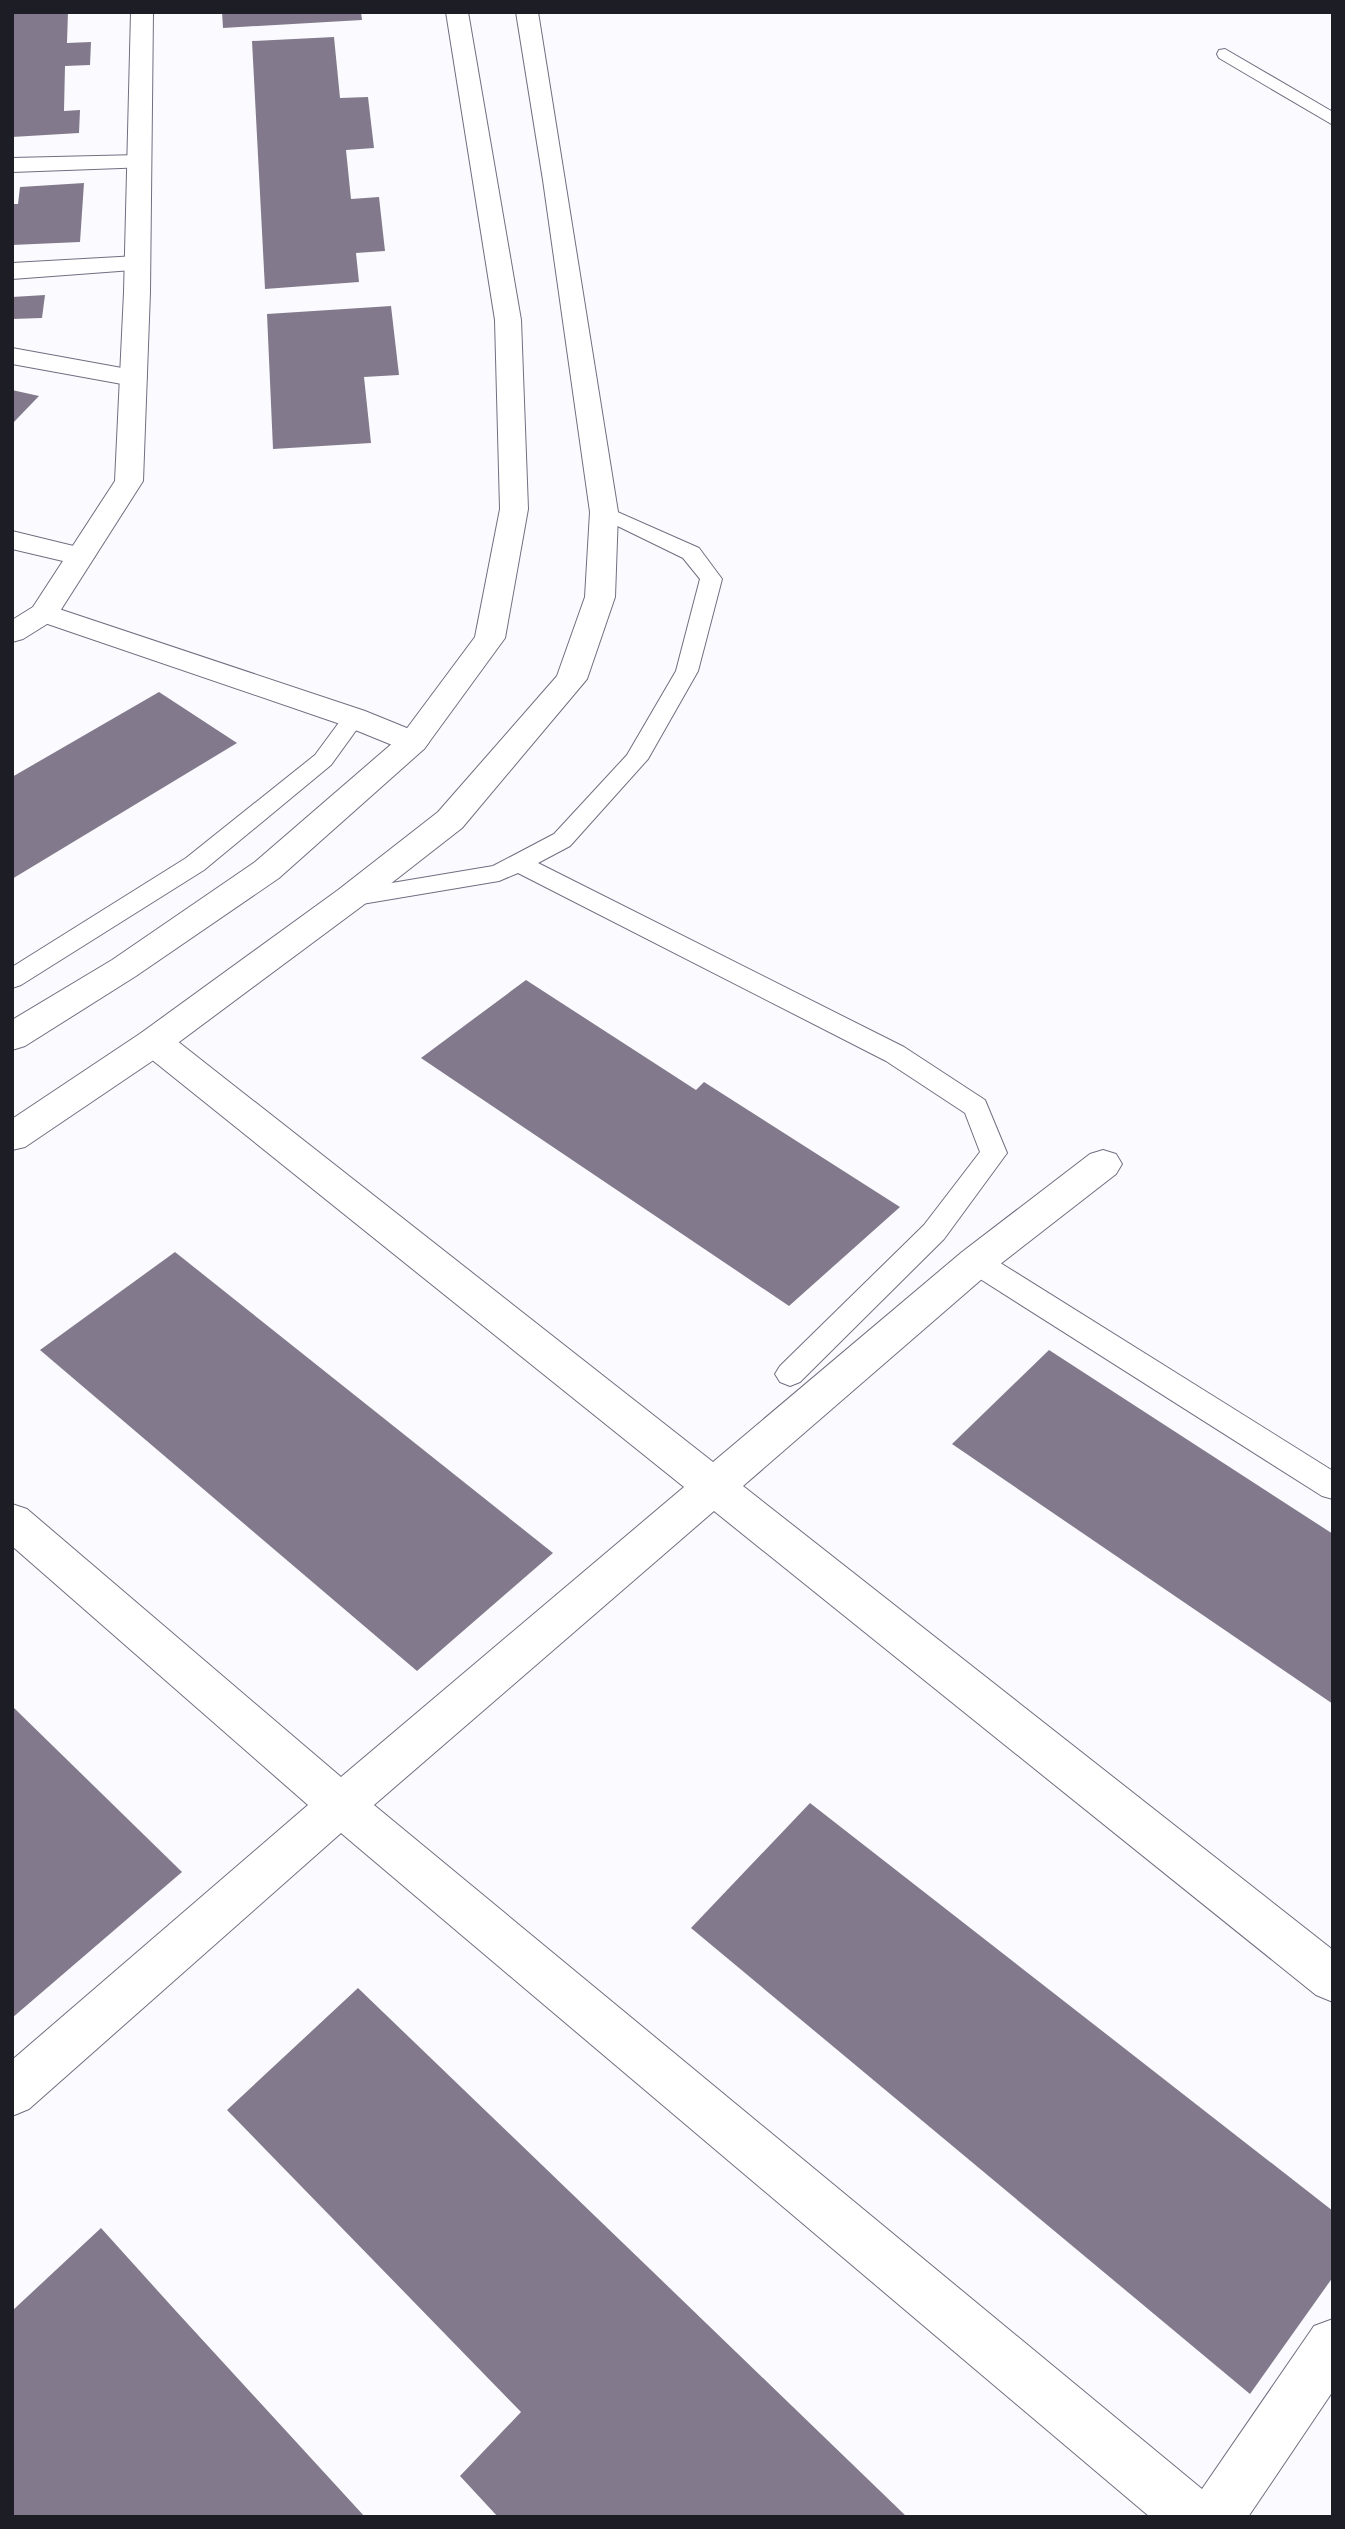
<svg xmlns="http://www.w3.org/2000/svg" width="1345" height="2529" font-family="'PT Serif',serif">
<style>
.building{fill:#827a8c}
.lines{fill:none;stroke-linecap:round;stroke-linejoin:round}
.lane-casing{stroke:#6f6f81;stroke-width:2}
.street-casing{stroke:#6f6f81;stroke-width:2}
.secondary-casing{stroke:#6f6f81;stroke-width:2}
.lane{fill:#fff;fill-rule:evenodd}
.street{fill:#fff;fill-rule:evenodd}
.secondary{fill:#fff;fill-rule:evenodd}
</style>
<rect width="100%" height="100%" fill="#fbfbff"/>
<g class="building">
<path d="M12,12H68L67,43L91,42L90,65L65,66L64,111L80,110L79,133L12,137Z"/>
<path d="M222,12H361L362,20L223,28Z"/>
<path d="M334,37L340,98L368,97L374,148L346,150L351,199L379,197L385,251L356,253L359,282L265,289L252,41Z"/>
<path d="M84,183L80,242L12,245V204H18L20,187Z"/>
<path d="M45,295L42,318L12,319V297Z"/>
<path d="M391,306L399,375L364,377L371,443L273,449L267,314Z"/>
<path d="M12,390L39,396L12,424Z"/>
<path d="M159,692L237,743L12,879V777Z"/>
<path d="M526,980L696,1090L704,1082L900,1207L789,1306L421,1058Z"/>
<path d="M175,1252L553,1553L417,1671L40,1350Z"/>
<path d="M1049,1350L1333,1534V1704L952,1444Z"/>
<path d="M12,1706L182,1872L12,2018Z"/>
<path d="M810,1803L1333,2211V2277L1250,2394L691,1928Z"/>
<path d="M358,1988L651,2270L907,2517H498L460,2476L521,2412L227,2110Z"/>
<path d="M101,2228L175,2310L365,2517H12V2311Z"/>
</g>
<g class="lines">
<g class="lane-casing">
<g id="lane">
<path d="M1225,49L1333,112V125L1219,58L1217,54L1219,50Z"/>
<path d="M604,506L699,548L722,579L698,671L648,759L570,846L538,863L904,1047L985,1100L1007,1153L944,1239L800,1382L790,1386L780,1382L775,1374L780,1366L924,1225L980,1152L965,1113L886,1061L518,873L499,881L350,906L341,904L338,898L341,892L350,890L493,866L554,834L627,755L676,671L700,579L683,558L597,516L594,512L597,508Z"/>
<path d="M354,711L362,713L365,718L331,765L204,870L21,985L12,988V967L186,858L315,755L346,713Z"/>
<path d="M976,1251L986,1254L1333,1471V1499L1322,1496L966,1270L962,1262L966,1254Z"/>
</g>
</g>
<g class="street-casing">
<g id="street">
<path d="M139,155L148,157L151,162L148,167L12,172V158Z"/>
<path d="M137,256L146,259L150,264L146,269L12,279V263Z"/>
<path d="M12,348L133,370L143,372L147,378L143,384L133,386L12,364Z"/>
<path d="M12,531L90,550L95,556L90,562L80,565L12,549Z"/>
<path d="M44,604L365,711L424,735L429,742L424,749L413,752L402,749L343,725L33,619L29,613L33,607Z"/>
<path d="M154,1029L167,1033L713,1462L962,1252L1090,1154L1103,1150L1116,1154L1122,1164L1116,1174L990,1272L743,1486L1333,1950V2002L1316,1995L714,1511L374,1805L1202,2489L1314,2326L1333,2319V2391L1248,2517H1150L341,1833L29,2109L12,2116V2060L308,1805L12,1546V1504L27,1509L341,1777L684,1487L141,1051L136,1042L141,1033Z"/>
</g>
</g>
<g class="secondary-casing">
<g id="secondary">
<path d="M131,12H153L150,292L143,481L55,619L23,639L12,642V620L33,607L115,481L124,292Z"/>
<path d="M446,12H468L521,320L528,509L505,638L424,749L279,878L136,976L25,1046L12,1050V1020L112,960L255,862L402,735L475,637L500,509L495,320Z"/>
<path d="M516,12H538L618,512L615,597L587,679L462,828L362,906L167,1051L25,1147L12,1150V1119L141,1033L338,890L438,812L557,676L585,597L590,512L543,180Z"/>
</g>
</g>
<use href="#lane" class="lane"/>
<use href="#street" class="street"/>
<use href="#secondary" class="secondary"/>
</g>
<rect width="1345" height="2529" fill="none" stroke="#1d1d25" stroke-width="28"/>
</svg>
